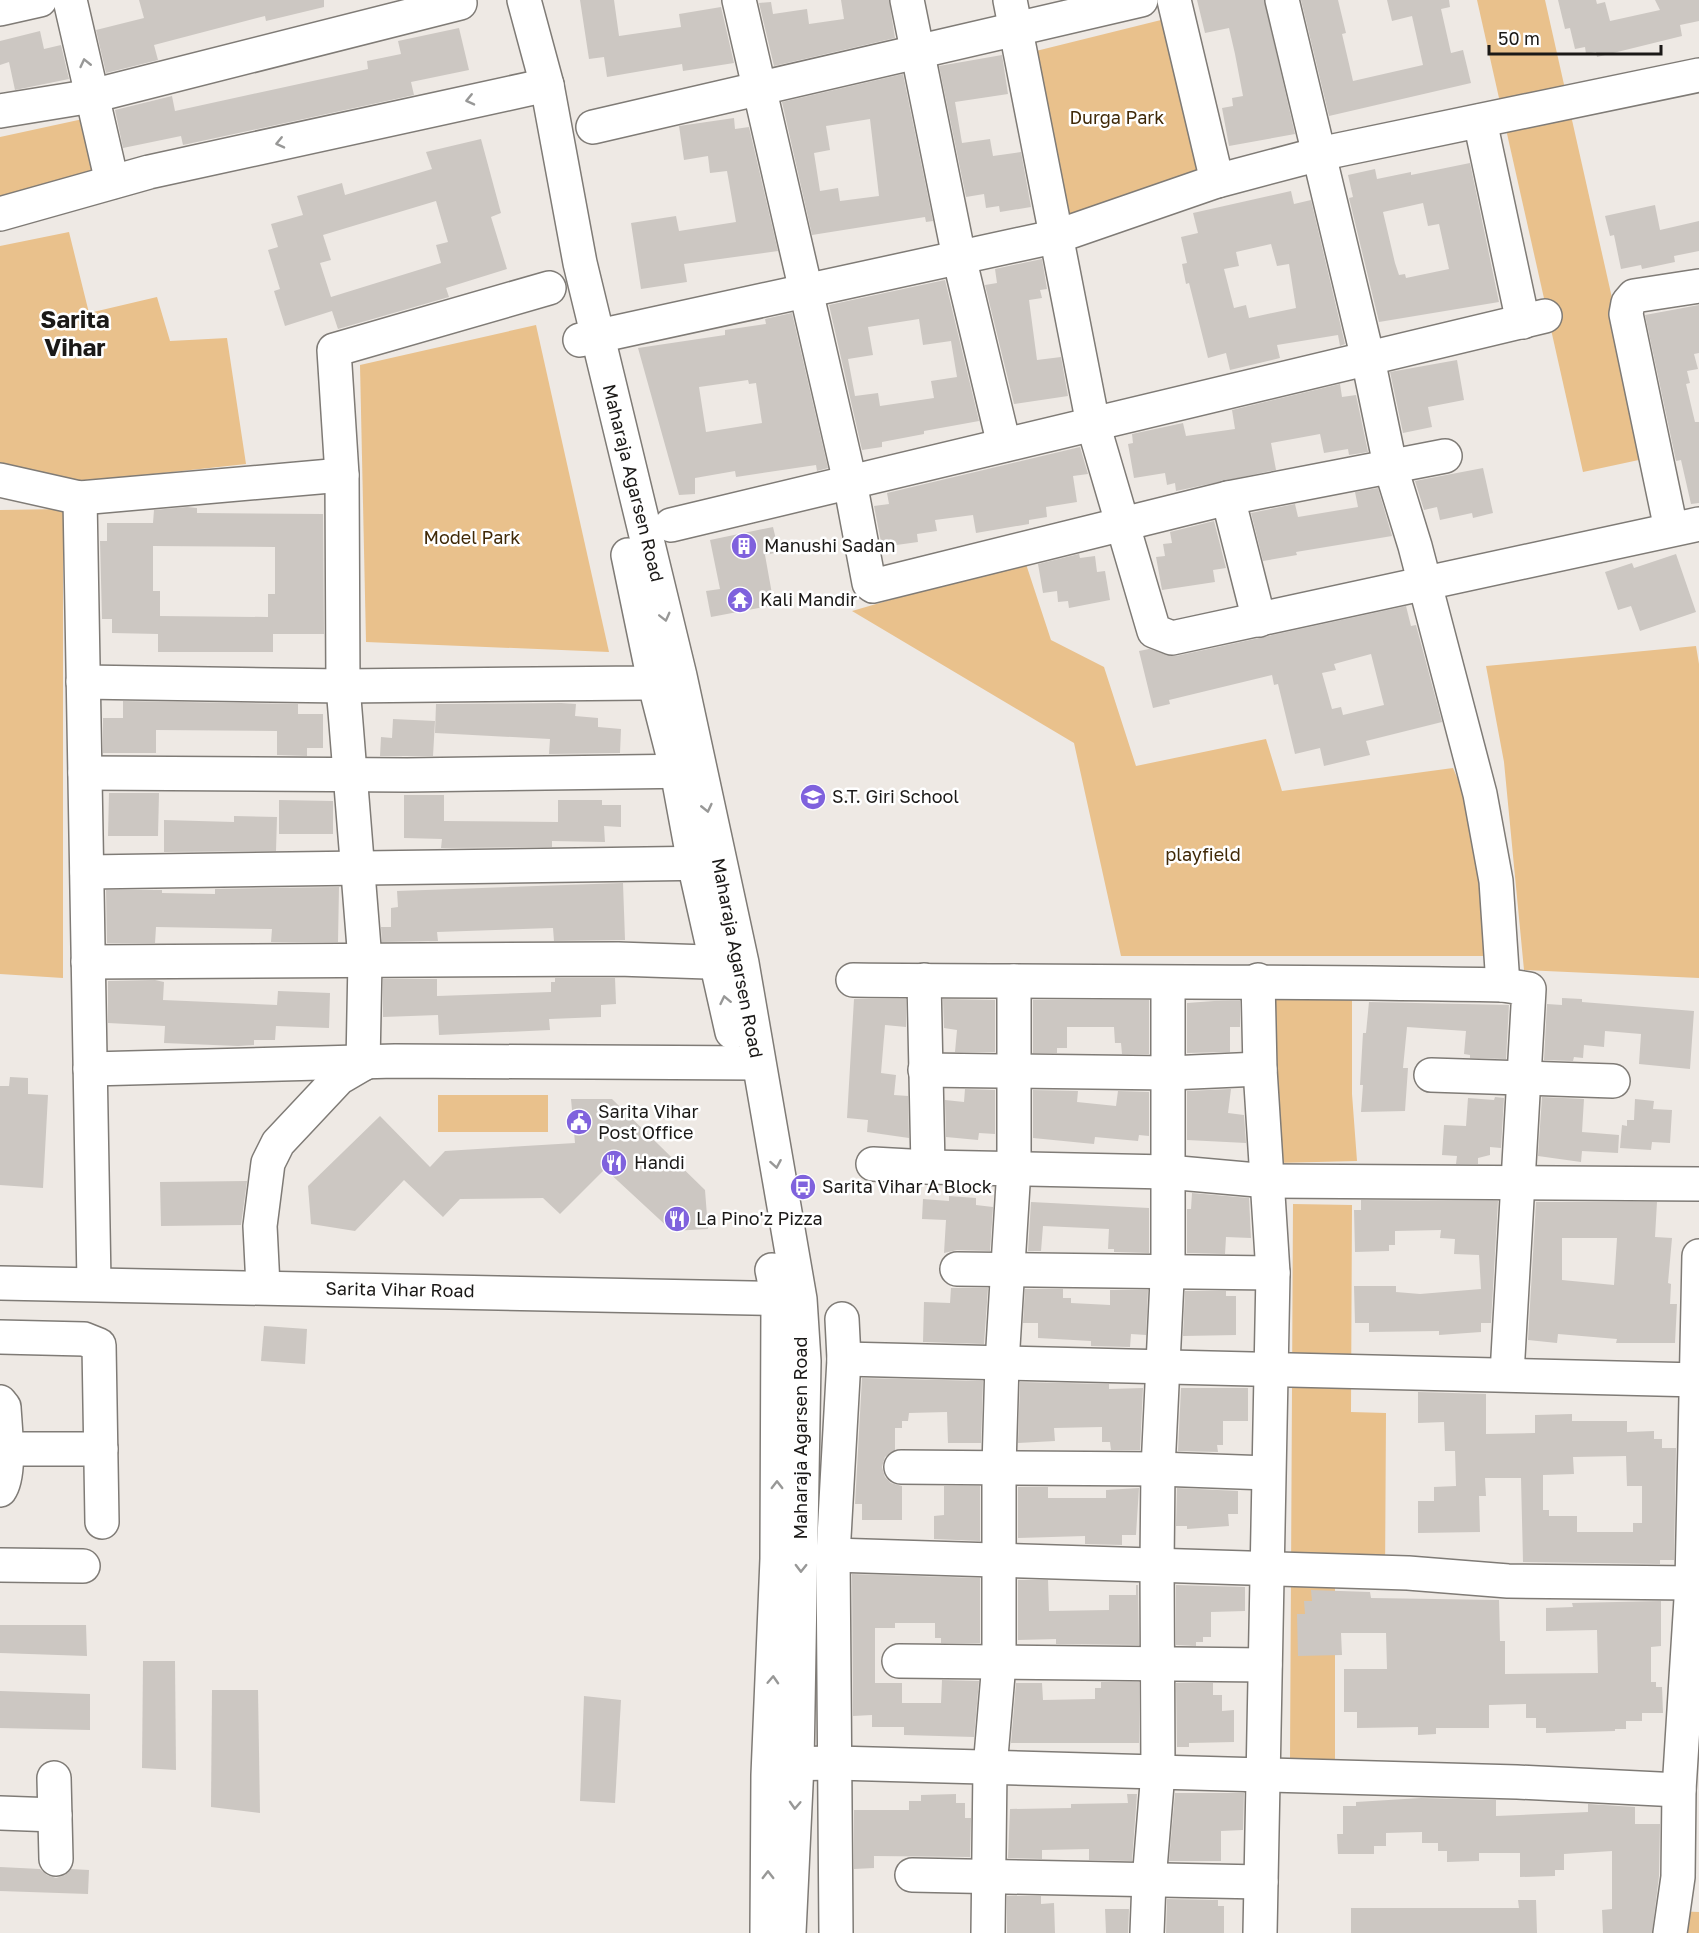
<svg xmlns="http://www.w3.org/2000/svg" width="1699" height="1933" font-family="'Golos Text',sans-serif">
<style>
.green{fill:#e9c18c}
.building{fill:#ccc7c2;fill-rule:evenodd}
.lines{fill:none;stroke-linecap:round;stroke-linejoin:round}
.minor-casing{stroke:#7f7b76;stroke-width:36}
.minor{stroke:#fff;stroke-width:33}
.oneway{stroke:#989897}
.labels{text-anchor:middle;stroke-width:5;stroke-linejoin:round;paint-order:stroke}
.park-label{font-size:18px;fill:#402907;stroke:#fff}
.street-label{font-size:18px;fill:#1b1917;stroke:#fff}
.poi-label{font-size:18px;fill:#1b1917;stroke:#fff;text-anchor:start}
.district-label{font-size:24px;font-weight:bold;fill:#1b1917;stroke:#fff}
</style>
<rect width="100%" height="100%" fill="#eee9e4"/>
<g class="green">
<path d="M1477,0H1545L1648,458L1583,472Z"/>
<path d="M1165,19L1206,182L1069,216L1028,53Z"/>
<path d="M83,119L100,195L0,217V137Z"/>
<path d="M69,232L89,313L157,297L170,341L227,338L246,464L80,482L0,486V246Z"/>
<path d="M536,325L609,652L366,642L360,365Z"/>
<path d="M63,509V978L0,974V510Z"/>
<path d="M1025,561L1051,640L1104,667L1136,766L1266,739L1282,791L1453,768L1477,824L1488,956H1121L1074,743L852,611Z"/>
<path d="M1696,646L1699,664V978L1524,970L1504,762L1486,666Z"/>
<path d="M1270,991L1352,993V1094L1357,1161L1276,1163Z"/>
<rect x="438" y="1095" width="110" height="37"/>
<path d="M1293,1204L1352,1205L1351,1412L1386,1413L1385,1582H1335V1761H1290Z"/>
<path d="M1674,1911L1699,1912V1933H1673Z"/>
</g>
<g class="building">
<path d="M139,0H324V7L266,21L265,16L154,45L158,60L106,73L96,30L144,18Z"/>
<path d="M580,0H614L619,36L681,27L679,14L721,7L734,63L683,71L682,64L607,77L604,57L589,59Z"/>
<path d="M841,0H889L895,38L774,66L759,3L771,2L773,14L807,9L809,24L844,19Z"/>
<path d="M1197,0H1264L1295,134L1229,146L1222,108L1233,106L1232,98L1243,96L1235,54L1229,28L1205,33Z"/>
<path d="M1301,0H1338L1346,33L1342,34L1353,81L1423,65L1412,16L1392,21L1387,0H1449L1450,7L1441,9L1451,53L1463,50L1471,83L1329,116Z"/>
<path d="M1558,0H1596L1597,4L1605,2L1610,21L1660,10L1655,0H1699V21L1680,25L1682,36L1597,57L1596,52L1586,54L1585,47L1575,49L1570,28L1565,29Z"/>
<path d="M459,28L469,70L411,82L414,95L183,145L181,136L123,148L115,110L172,96L175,111L368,69L367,61L401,54L398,41Z"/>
<path d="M40,31L44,49L61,45L69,79L15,90L9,62L0,65V41Z"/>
<path d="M1002,55L1008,94L955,102L962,143L990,139L993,156L1021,152L1031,207L1000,212L999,206L986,208L984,194L966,197L939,66Z"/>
<path d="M903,74L933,221L926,222L925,217L812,235L782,102ZM870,119L879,196L840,201L838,188L820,191L814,153L830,150L826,126Z"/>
<path d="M734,118L735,129L749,127L778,251L684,264L687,282L641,289L631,223L676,216L679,231L736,222L727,171L710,173L708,156L684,160L679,126Z"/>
<path d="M481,139L501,213L491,217L507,269L446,288L449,297L338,329L332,311L285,326L274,291L280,289L268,250L278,247L271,224L303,215L297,196L342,183L345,195L432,169L426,152ZM436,201L448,242L436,245L441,263L331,297L320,263L331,260L323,235Z"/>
<path d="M1470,163L1499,302L1379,322L1349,198L1353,197L1348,175L1375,169L1377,179L1411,172V175ZM1423,203L1428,226L1439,224L1449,269L1406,278L1405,274L1399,275L1395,263L1383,212Z"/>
<path d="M1291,191L1294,204L1311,200L1345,344L1340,346L1338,335L1277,345L1280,358L1230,370L1226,353L1208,358L1189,283L1186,284L1182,264L1187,263L1181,237L1198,233L1193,213ZM1271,244L1277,266L1289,264L1296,308L1249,318L1246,305L1234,308L1224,269L1239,266L1236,252Z"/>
<path d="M1655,205L1660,230L1699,221V251L1674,256L1675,262L1642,269L1641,265L1621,269L1614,235L1610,236L1605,216Z"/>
<path d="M1042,259L1047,289L1040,290L1042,298L1029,300L1037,360L1061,357L1068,396L1014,404L985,285L997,283L995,269Z"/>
<path d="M945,280L979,421L924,431V434L882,442V447L862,450L829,305ZM919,319L923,345L951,341L957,377L931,381L934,398L880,406L878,393L855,396L848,359L873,355L868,327Z"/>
<path d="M1699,305V353L1694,354L1698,369L1687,371L1690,383L1686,384L1695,422H1699V503L1691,504L1681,460L1676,461L1645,315Z"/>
<path d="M792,313L828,468L817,471L816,465L736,477L735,471L695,478V494L679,495L638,348L725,335V330L766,324L765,319ZM748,380L749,384L756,383L762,423L706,432L699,387Z"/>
<path d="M1457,360L1464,400L1428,407L1432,427L1403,433L1390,372Z"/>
<path d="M1340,384L1342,397L1356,395L1368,452L1349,455L1348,449L1324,453L1320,434L1271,443L1276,470L1176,491L1175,483L1167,485L1165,473L1134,478L1128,444L1133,443L1132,434L1183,423L1186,436L1235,429L1232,410Z"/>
<path d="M1080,447L1088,474L1073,476L1077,502L1046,507L1047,517L1029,520V524L976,533L973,515L935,520L937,531L917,534L918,542L882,547L874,506L889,504L887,493Z"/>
<path d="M1483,468L1493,513L1473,518L1472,513L1440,520L1437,507L1424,510L1415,481Z"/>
<path d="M1378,488L1392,536L1296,552L1297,555L1263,561L1251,513L1295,504L1298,517L1358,507L1355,492Z"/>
<path d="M187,507L197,508V513L323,514L324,634H273V652H158V634L112,633V619H102L100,541H107V523H153L154,510ZM153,546L275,547V594H268V617L160,616V591H153Z"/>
<path d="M1214,521L1226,568L1213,570L1215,582L1162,590L1156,557L1165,556L1163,544L1172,543L1170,532Z"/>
<path d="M773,527L779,552L765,555L774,605L711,617L706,591L720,589L710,540Z"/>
<path d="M1079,554L1080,558L1095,556L1097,572L1105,571L1110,600L1069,608L1068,601L1058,602L1057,591L1043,593L1038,564Z"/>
<path d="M1676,554L1696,612L1640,631L1631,606L1618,610L1605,572L1632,563L1634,568Z"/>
<path d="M1406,606L1411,626L1416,625L1442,722L1366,741L1370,755L1324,766L1320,748L1295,754L1278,684L1274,685L1272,675L1169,700L1170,704L1153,708L1139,651L1149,649L1176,656ZM1371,654L1384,705L1343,715L1341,707L1332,709L1322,673L1336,670L1334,664Z"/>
<path d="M123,701L298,704V714H323V748H307V756L277,755V731L156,730V753H103V718H123Z"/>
<path d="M561,703L576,704L575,716L598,718V727L621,729L620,753L549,754L550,739L435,733L436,704Z"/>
<path d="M393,719L435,721L433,756H380L381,737L392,738Z"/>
<path d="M109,793H159L158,836H108Z"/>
<path d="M404,795H444V821L558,822V800H602V805H621V827L604,826L605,842L552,841V847L441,848L442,839L404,838Z"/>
<path d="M279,800L333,801V834H279Z"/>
<path d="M234,816L277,817L276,851L164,852V820L234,822Z"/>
<path d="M623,883L625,940L554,941L553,928L437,932L438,941L382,942L381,927H391V908L398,907L397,891Z"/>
<path d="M339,887L338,942H271L272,929L156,927L155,943H107L106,890H162V893L215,894V889Z"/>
<path d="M555,978H615L616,1004L601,1005V1017L549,1019L550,1030L439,1035L438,1015L383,1017V979H437V996L551,992V982H555Z"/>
<path d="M155,980L164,982L163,1000L277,1005L278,991L330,993L329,1028L276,1026L275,1040H254V1045L238,1046L164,1043L165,1026L108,1023V981Z"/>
<path d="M1562,998L1582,999V1002L1694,1011L1690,1069L1639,1064L1641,1034L1605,1031L1604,1047L1584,1045L1583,1058L1574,1057L1573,1061L1544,1060L1547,1004L1562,1005Z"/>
<path d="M854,999H906V1027L885,1025L881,1073L896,1075L894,1095L908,1096L909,1138L867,1132L868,1120L847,1118Z"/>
<path d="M943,999L995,1000V1052H955L957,1030L944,1028Z"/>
<path d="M1033,1000H1149V1054H1122L1121,1043H1115L1114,1027H1067V1048H1057V1053H1033Z"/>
<path d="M1214,1001H1240V1027H1230V1052L1187,1053V1003Z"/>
<path d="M1369,1002L1509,1005L1506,1059L1470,1058V1055L1464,1054L1466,1031L1407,1027L1403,1068H1408L1405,1111L1361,1112L1363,1085H1360L1363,1033H1366Z"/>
<path d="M10,1077L28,1078V1094L48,1095L43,1188L0,1185V1086H9Z"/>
<path d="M965,1089L995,1090V1134L979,1133L978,1140L946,1137L945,1100L964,1102Z"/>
<path d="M1231,1089L1228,1113L1244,1115L1246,1143L1187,1140V1091Z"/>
<path d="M1033,1090L1078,1091L1077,1102L1116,1106L1118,1091L1149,1092V1136L1139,1135L1138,1141L1095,1137L1094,1144L1033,1138Z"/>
<path d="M1495,1097L1504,1098L1501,1148L1490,1147V1155L1478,1158V1164H1456L1457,1156L1442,1155L1444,1125L1466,1126L1468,1098L1494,1100Z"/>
<path d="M1542,1097L1584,1099L1582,1132L1619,1135L1618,1153L1582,1151L1581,1162L1538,1156Z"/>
<path d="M571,1099H612L705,1190L708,1229L672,1231L605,1169L560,1214L543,1198L460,1199L443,1217L404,1180L355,1231L311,1224L308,1186L380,1116L430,1167L445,1151L575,1143Z"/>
<path d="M1635,1099L1654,1101L1653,1109L1672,1110L1670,1143L1652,1142L1651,1150L1620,1148L1622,1125L1627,1126V1120H1634Z"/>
<path d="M247,1181L241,1225L161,1226L160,1182Z"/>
<path d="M1192,1193L1249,1198L1251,1238L1226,1237L1225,1254L1187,1253V1209H1191Z"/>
<path d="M949,1196L976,1198V1205L993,1207L990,1251L957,1250L944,1253L946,1220L922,1219L923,1199L949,1201Z"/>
<path d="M1361,1200L1498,1201L1491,1323H1481V1332L1439,1335V1331L1369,1332V1323H1355L1354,1286H1396V1292L1420,1294L1481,1289L1479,1255L1454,1254L1455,1239L1440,1238L1441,1230L1395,1231V1245H1389V1251L1355,1252L1354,1210H1361Z"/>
<path d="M1031,1202L1149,1208V1253L1114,1252V1249H1108L1109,1229L1043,1226L1041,1251H1028Z"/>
<path d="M1536,1202H1657L1655,1237L1672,1238L1668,1283L1671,1284L1670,1304H1677L1675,1343H1616L1617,1339L1558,1334L1557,1343L1528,1340ZM1562,1238H1617L1614,1285L1562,1280Z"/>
<path d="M951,1288H988L984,1344L923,1342L924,1302L950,1303Z"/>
<path d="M1025,1289H1063V1298H1071V1303L1110,1305V1290H1148L1146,1335L1131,1334L1130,1347L1091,1346V1341L1038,1338V1323H1023Z"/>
<path d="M1185,1291H1226V1296H1236V1335L1183,1336Z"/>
<path d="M264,1326L307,1329L305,1364L261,1361Z"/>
<path d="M862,1378L983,1381L981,1443H948L947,1412L909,1413L908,1421H902V1428H895V1450L885,1457L882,1467L885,1477L891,1483L902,1486V1520H862V1504H855Z"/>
<path d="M1020,1382L1109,1384V1389L1143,1388L1140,1450H1111L1110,1442H1102V1427L1054,1428L1055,1441L1018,1443Z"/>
<path d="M1181,1388H1248V1421H1223V1445H1217L1218,1452L1178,1451Z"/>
<path d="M1418,1392L1486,1394V1434L1535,1433V1415L1572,1414V1421H1627V1432L1654,1431V1439H1662V1448H1676L1674,1560H1660V1564L1523,1562L1521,1478H1485L1486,1496H1479L1480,1532L1418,1533V1501H1434V1487L1456,1486L1455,1451H1445L1444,1422L1418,1423ZM1626,1456L1627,1486H1642V1523H1633V1532H1577V1516H1549V1510H1543V1475L1574,1474L1573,1457Z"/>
<path d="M944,1486H980V1541L934,1539V1516L944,1515Z"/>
<path d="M1018,1487H1048V1498H1106V1490L1139,1488L1136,1535H1122V1545L1085,1544V1536L1018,1538Z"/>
<path d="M1177,1488L1238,1491V1514H1228L1229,1526L1187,1529V1526H1176Z"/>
<path d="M852,1574L980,1578V1643H941V1638H935V1623H895V1628H875V1683H902V1703H941L942,1680L979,1681L974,1737L904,1735V1727H872V1715L853,1716Z"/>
<path d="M1018,1580H1048L1049,1611L1109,1610V1595H1136V1585H1138L1139,1645L1056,1644V1639L1018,1640Z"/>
<path d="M1176,1585L1245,1587V1611L1211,1612V1637H1203V1642H1196V1646L1176,1645Z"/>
<path d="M1311,1590L1370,1592L1371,1598L1499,1600L1500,1641H1505V1674L1598,1673L1597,1630L1546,1631V1608L1573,1607L1572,1603L1661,1601V1646L1651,1647V1682H1656V1687H1662L1663,1713H1642V1721H1626V1729H1615V1731L1546,1733V1728H1536V1718H1526V1704L1489,1705V1728H1436V1734L1418,1735V1727L1357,1728V1712H1344V1669H1387L1386,1633H1341L1342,1655L1298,1656L1297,1614H1305L1304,1601H1312Z"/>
<path d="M0,1625H86L87,1656L0,1653Z"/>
<path d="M143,1661H175L176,1770L142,1768Z"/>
<path d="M1101,1682H1139V1743H1011L1016,1683H1042L1043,1700L1095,1699V1688H1101Z"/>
<path d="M1176,1683H1213V1695H1222V1711L1234,1710V1742L1189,1743V1747H1177Z"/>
<path d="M212,1690H258L260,1813L211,1807Z"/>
<path d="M0,1691L90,1694V1730L0,1728Z"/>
<path d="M584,1696L621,1700L615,1803L580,1801Z"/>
<path d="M1175,1793H1244L1243,1830L1221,1831V1861H1169Z"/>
<path d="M956,1794V1803H965V1818H971L970,1857L874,1856V1868L854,1869V1810H909V1801H921V1795Z"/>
<path d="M1127,1794H1137L1132,1861L1089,1860V1849L1042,1850V1859L1008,1858L1010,1809L1071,1808V1804L1128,1803Z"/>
<path d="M1421,1798L1496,1800V1816L1588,1812V1804L1635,1807V1824H1660L1659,1876L1652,1933H1603L1602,1910L1612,1909V1851L1564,1854V1870H1555V1876L1520,1877V1853H1479V1861L1447,1862V1851H1438V1843H1422V1832L1386,1833V1846H1374V1854H1338L1337,1834H1343V1806H1356V1802Z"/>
<path d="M0,1867L40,1869L47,1875L56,1878L65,1875L71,1869L89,1870L88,1894L0,1891Z"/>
<path d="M1007,1896H1041V1904L1054,1903L1055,1933H1007Z"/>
<path d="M1167,1899L1218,1900V1906H1224V1933H1166Z"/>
<path d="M1518,1900H1536L1537,1933H1351V1908H1519Z"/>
<path d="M1105,1909H1129L1128,1933H1106Z"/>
</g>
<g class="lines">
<g class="minor-casing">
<g id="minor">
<path d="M70,0L112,182"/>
<path d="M524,0L547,85L580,263L680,676L742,963L800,1299L804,1361L797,1764L789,1933"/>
<path d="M739,0L850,482L869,583L873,586L1228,498L1445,456"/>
<path d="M907,0L959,257L1004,445"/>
<path d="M1010,0L1093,424L1154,631L1172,638L1699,524"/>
<path d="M1174,0L1217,181"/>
<path d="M1282,0L1368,359L1390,465L1415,546L1480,794L1496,881L1503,985"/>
<path d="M0,9L40,0"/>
<path d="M0,111L92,96L460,3"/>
<path d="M1480,121L1523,322"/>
<path d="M593,127L1141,0"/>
<path d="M0,214L149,172L547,85"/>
<path d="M580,340L1058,236L1217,181L1319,154L1699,75"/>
<path d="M0,480L80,498L342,475"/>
<path d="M80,498L94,1283"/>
<path d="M1228,498L1259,620"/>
<path d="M671,525L1545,316"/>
<path d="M1671,529L1626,314L1628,303L1634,296L1699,286"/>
<path d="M628,555L654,681L677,771L694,863L732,1032"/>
<path d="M83,682L343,686L643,683L675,677"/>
<path d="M85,773L407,775L697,771"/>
<path d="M87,872L715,863"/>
<path d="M88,962L618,959L737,963"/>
<path d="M853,980C1070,982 1286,981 1503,985L1529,989L1507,1374"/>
<path d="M924,980L928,1167"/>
<path d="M1258,980L1260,1069L1273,1273L1260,1933"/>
<path d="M363,1064L365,960L343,686L342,475L334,350L549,288"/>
<path d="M90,1069L395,1061L757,1063"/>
<path d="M925,1070L1169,1073L1260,1069"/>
<path d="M1431,1075L1613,1081"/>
<path d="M873,1164L928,1167L1168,1172L1268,1181L1699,1184"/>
<path d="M957,1269L1273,1273"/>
<path d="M0,1283L798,1299"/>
<path d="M263,1286L260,1226L268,1163L278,1143L339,1078L363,1064"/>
<path d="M0,1337L84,1339L99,1345L102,1522"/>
<path d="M844,1359L1699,1380"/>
<path d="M0,1402L4,1407C5,1427 11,1475 0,1490"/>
<path d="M5,1449H101"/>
<path d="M901,1467L1158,1469L1268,1473"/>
<path d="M833,1555L1408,1573L1508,1581L1692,1583"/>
<path d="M0,1565L83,1566"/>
<path d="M899,1661L1265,1665"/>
<path d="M775,1764L836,1763L1517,1782L1679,1790"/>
<path d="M54,1778L56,1859"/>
<path d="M0,1813L55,1815"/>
<path d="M912,1875L1261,1882"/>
<path d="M767,1933L768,1775L777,1559L778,1299L772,1270"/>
<path d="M836,1933L833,1555L844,1359L842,1319"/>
<path d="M988,1933L990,1768L999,1663V1467L1002,1363L1014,1168V981"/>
<path d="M1147,1933L1149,1881L1158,1772L1157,1565L1158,1469L1168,1259V983"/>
<path d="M1670,1933L1678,1877L1679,1790L1692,1583L1699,1256"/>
</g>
</g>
<use href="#minor" class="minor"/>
</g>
<defs><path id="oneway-chevron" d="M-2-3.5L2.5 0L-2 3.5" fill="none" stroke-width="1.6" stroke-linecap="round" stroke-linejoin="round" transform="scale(1.5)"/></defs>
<g class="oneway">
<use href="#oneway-chevron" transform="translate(85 63) rotate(-103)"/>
<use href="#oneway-chevron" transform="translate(470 100) rotate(167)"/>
<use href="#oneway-chevron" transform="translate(280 143) rotate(167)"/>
<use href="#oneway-chevron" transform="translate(665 617) rotate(76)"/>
<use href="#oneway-chevron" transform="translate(707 808) rotate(77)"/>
<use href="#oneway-chevron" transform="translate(725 1000) rotate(-102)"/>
<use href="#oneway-chevron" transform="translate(776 1164) rotate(80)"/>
<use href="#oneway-chevron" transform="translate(777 1485) rotate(-90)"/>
<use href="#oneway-chevron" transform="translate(801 1568) rotate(91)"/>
<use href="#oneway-chevron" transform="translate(773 1680) rotate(-87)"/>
<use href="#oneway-chevron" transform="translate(795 1805) rotate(93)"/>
<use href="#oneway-chevron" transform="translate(768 1875) rotate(-90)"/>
</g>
<defs>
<g id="building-disc" transform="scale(1.35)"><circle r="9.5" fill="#7f62dd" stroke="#fff"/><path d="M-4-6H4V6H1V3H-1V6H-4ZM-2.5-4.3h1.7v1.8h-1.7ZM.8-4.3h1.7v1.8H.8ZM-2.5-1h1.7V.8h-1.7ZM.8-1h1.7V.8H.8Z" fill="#fff"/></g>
<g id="temple-disc" transform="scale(1.35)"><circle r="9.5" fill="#7f62dd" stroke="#fff"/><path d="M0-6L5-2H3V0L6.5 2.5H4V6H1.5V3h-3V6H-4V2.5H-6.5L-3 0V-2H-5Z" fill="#fff"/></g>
<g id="school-disc" transform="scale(1.35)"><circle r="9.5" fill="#7f62dd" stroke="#fff"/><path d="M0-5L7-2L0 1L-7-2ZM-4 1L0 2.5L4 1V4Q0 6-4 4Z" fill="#fff"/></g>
<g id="civic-disc" transform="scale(1.35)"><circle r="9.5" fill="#7f62dd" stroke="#fff"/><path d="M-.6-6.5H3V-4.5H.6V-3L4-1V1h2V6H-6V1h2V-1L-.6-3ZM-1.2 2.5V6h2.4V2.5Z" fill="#fff"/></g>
<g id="restaurant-disc" transform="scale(1.35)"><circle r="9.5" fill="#7f62dd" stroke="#fff"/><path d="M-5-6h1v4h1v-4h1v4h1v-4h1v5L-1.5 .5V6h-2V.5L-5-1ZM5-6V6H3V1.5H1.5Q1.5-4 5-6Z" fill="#fff"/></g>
<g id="bus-disc" transform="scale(1.35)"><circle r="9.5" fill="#7f62dd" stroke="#fff"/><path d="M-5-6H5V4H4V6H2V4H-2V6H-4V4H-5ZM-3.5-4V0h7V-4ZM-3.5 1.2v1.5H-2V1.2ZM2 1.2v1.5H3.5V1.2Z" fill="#fff"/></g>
</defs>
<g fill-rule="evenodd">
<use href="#building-disc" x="744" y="546"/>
<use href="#temple-disc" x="740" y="600"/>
<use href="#school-disc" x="813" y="797"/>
<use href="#civic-disc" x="579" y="1122"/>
<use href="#restaurant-disc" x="614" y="1163"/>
<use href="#bus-disc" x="803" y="1187"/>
<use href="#restaurant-disc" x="677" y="1219"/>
</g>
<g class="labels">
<g class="park-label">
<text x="1117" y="124">Durga Park</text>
<text x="472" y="544">Model Park</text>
<text x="1203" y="861">playfield</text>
</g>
<g class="street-label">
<text transform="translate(633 483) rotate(76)" y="6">Maharaja Agarsen Road</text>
<text transform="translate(737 958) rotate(79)" y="6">Maharaja Agarsen Road</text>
<text transform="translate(400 1290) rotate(1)" y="6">Sarita Vihar Road</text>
<text transform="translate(801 1438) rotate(-90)" y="6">Maharaja Agarsen Road</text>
</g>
<g class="poi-label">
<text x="764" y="552">Manushi Sadan</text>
<text x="760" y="606">Kali Mandir</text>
<text x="832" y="803">S.T. Giri School</text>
<text x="598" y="1118">Sarita Vihar<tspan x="598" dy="21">Post Office</tspan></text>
<text x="634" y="1169">Handi</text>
<text x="822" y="1193">Sarita Vihar A Block</text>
<text x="696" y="1225">La Pino'z Pizza</text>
</g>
<g class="district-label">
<text x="75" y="328">Sarita<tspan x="75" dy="28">Vihar</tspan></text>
</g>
</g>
<path d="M1489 45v9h172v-9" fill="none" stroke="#1b1917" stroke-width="3"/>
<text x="1498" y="45" font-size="18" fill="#1b1917" stroke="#ffffff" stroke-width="4.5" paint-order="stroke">50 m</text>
</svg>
